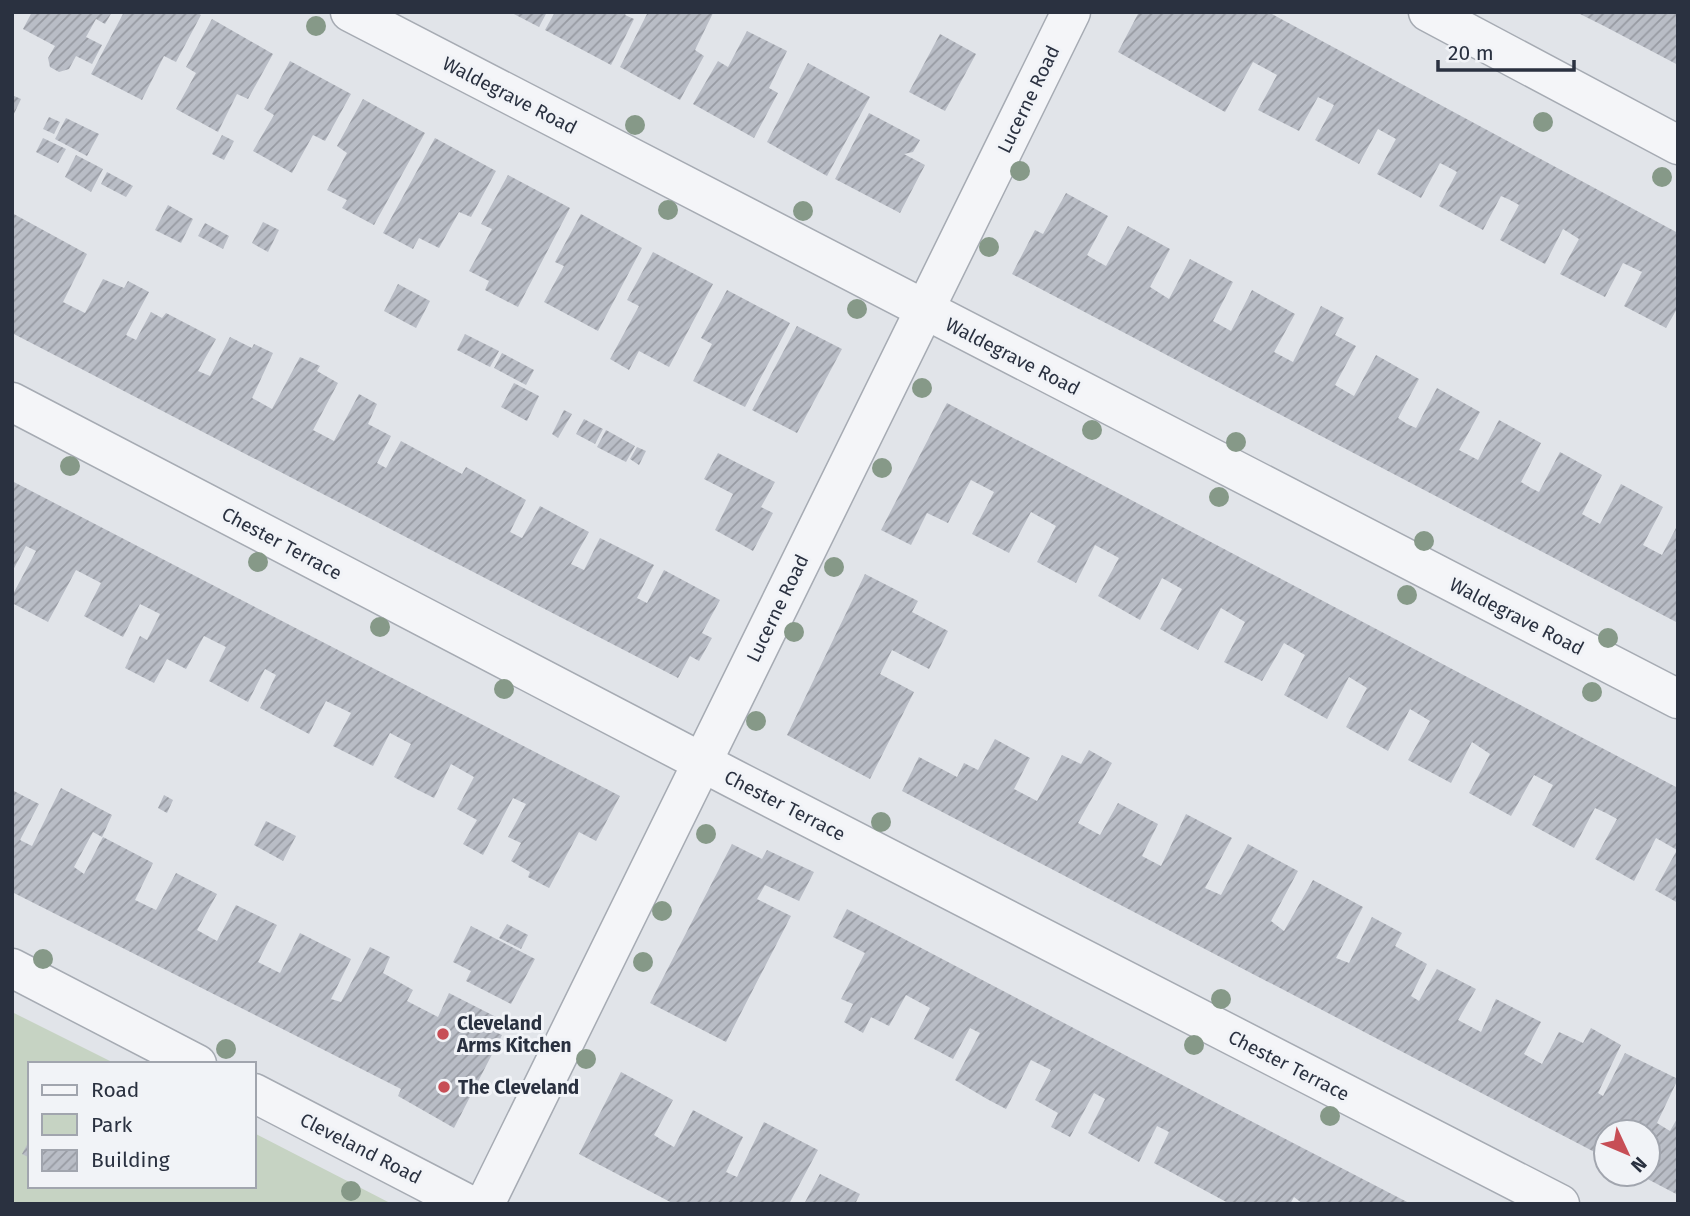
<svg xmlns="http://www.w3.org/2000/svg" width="1690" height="1216" font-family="'Fira Sans',sans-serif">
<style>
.park{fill:#c6d3c3}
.building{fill:url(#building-hatch)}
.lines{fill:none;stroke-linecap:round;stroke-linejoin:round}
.minor-casing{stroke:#a6abb3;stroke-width:41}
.minor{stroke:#f4f5f8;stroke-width:38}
.tree{fill:#869988}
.poi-dot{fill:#c74e56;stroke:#f1f3f7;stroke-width:2.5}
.labels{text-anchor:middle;stroke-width:6;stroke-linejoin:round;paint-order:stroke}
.street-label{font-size:19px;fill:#2a3140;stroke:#f1f3f7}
.poi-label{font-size:19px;font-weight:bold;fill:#2a3140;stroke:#f1f3f7;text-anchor:start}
</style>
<defs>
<pattern id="building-hatch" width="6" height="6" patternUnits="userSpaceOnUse" patternTransform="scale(1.75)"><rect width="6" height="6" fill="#b9bdc6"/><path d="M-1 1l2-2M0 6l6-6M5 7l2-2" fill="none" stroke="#979aa2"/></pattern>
</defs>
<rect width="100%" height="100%" fill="#e1e4e9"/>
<path class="park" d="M12,1012L116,1064H30V1186H254V1133L392,1204H12Z"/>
<g class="building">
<path d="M32,12H112L105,24L96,19L86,37L102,45L92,64L76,56L69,69L59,72L50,67L48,58L55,46L23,29Z"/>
<path d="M124,12H196L201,15L176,62L164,56L142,100L91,74Z"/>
<path d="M510,12H547L539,27Z"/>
<path d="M555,12H627L625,15L634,19L611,65L545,30Z"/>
<path d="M648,12L713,13L695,50L704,56L680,100L620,67Z"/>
<path d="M1139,12H1268L1678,233V307L1666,328L1624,306L1642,272L1623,263L1605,297L1560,274L1579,239L1563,229L1545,264L1500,240L1519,205L1510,200L1501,196L1483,230L1439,206L1457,172L1448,167L1440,163L1421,198L1377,174L1396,139L1378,129L1359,164L1315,140L1334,105L1318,97L1299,131L1258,110L1277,75L1253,62L1225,112L1118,52Z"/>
<path d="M1576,12H1678V65L1604,26Z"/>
<path d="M212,19L273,54L248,99L237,94L218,132L176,109L196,73L186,67Z"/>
<path d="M747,31L787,51L769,88L778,93L754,138L693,104L718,61L728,67Z"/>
<path d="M940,34L976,54L945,111L909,92Z"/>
<path d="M290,61L351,94L325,141L313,135L292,173L253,151L274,115L264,109Z"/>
<path d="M808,63L870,97L827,176L767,142Z"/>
<path d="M12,95L21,99L12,118Z"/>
<path d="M363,99L425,133L374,225L342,208L347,200L327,190L347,153L337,146Z"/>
<path d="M869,113L920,140L913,152L904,154L925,165L900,213L835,179Z"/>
<path d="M49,117L60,122L54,134L43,129Z"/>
<path d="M66,118L99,134L87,156L55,139Z"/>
<path d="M222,135L234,141L224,160L212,154Z"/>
<path d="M43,138L66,149L58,163L36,152Z"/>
<path d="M435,138L496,171L471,217L459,212L439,248L419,238L413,249L383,233Z"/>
<path d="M76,155L103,169L91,192L65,177Z"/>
<path d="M107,172L133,186L126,197L101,184Z"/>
<path d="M508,175L570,208L518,307L485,290L489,281L469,271L492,229L481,224Z"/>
<path d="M1066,193L1108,216L1087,255L1097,261L1106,266L1128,226L1170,249L1150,287L1169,299L1190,259L1233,282L1213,321L1231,331L1252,290L1295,314L1274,352L1293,362L1321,306L1344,318L1335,335L1356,346L1335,385L1354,396L1376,355L1419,379L1398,418L1407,424L1416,428L1437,388L1480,412L1459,450L1478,460L1499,420L1541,443L1521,482L1531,488L1539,492L1560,452L1602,475L1582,514L1600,524L1621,484L1663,507L1643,545L1662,555L1678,524V623L1012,274L1035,230L1043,234Z"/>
<path d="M168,205L193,219L181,243L155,230Z"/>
<path d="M12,213L87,254L63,302L85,313L103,279L124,288L128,281L149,292L126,335L136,340L151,312L162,318L166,313L216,339L198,371L210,376L230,337L252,348L254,344L273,353L252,398L272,409L300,357L320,366L317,371L338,383L313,430L334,441L359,394L377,404L368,424L391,436L377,463L386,468L401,441L462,474L466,467L526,500L510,532L522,538L540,506L589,532L571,564L584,570L600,538L654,565L637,598L647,603L664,570L720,600L702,633L712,638L699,661L690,656L678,678L12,333Z"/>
<path d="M581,214L642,248L598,331L544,302L564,266L555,262Z"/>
<path d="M263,222L279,230L268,252L252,243Z"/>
<path d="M205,223L229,236L223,249L198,236Z"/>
<path d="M653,252L713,284L669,367L639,351L629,370L610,359L639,306L627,300Z"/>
<path d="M398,284L430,301L416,328L384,311Z"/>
<path d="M727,290L790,323L745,407L693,381L712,344L701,338Z"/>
<path d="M797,326L842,349L797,433L752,410Z"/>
<path d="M465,334L499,351L490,367L457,350Z"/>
<path d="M502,353L534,370L526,385L494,368Z"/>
<path d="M514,383L539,396L527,421L501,407Z"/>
<path d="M947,403L1678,788V903L1655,890L1677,850L1656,838L1634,881L1595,859L1617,819L1606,813L1595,808L1574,848L1532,825L1553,785L1534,775L1511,816L1469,793L1490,754L1472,742L1451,783L1408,760L1430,721L1410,709L1388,751L1346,727L1367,688L1349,677L1327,719L1284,695L1305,655L1284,643L1262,681L1224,662L1245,622L1221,608L1198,650L1160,629L1182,589L1162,578L1140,620L1098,596L1119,558L1095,545L1076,583L1037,562L1056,526L1031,512L1009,553L972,534L994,492L971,480L948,523L927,513L911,545L881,530Z"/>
<path d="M564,410L572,414L558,438L552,434Z"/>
<path d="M584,419L603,429L595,444L576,434Z"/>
<path d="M606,430L635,446L626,462L597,447Z"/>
<path d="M637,447L646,451L639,465L630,459Z"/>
<path d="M718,453L775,482L761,507L773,513L753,551L715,530L733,494L704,479Z"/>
<path d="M12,481L620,796L596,841L579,832L549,888L528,877L530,872L511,861L521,843L508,837L526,804L513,798L483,855L463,844L477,820L457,809L474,777L451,764L434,798L414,788L394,777L411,744L390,733L373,766L333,746L351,713L326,701L309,734L260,708L276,675L265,669L248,702L209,681L226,647L204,636L186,669L167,659L154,683L125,668L140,636L147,640L160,614L140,604L123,637L84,616L101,583L76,570L48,622L12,603V596L36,551L26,546L12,572Z"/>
<path d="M865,574L918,601L912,612L948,631L929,669L892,650L880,674L914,692L870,779L787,735Z"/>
<path d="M995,739L1030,758L1014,789L1037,801L1062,755L1081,764L1089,750L1112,763L1078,823L1100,835L1118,803L1158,824L1142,856L1161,866L1186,814L1232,838L1205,888L1221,895L1248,844L1298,871L1271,921L1284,931L1313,880L1363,907L1336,958L1349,963L1372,917L1402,933L1395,946L1427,964L1411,996L1419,1001L1437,969L1476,989L1458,1020L1481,1032L1496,999L1541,1022L1524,1054L1542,1064L1559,1032L1583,1043L1591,1028L1621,1045L1598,1093L1603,1096L1625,1053L1678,1079L1657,1123L1670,1131L1678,1117V1195L1638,1174H1648V1132H1606V1158L902,791L919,757L957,777L964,763L978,770Z"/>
<path d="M61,788L112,815L102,837L93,832L74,867L84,874L103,837L153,863L135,900L156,910L176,873L217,894L197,930L217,941L236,905L277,925L258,962L280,973L300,933L351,959L331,999L341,1002L370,947L390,957L383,973L413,990L407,1001L438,1017L449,993L502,1020L495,1032L502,1035L454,1128L398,1096L401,1089L12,892V790L39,804L20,840L32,846Z"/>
<path d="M164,795L173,800L167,813L158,808Z"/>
<path d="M266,821L296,836L283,861L254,845Z"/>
<path d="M732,844L762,859L767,850L814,872L799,901L765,885L757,899L791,916L726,1042L650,1003Z"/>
<path d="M847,909L1222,1106L1411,1204H1303L1294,1197L1290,1204H1230L1154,1163L1169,1132L1157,1126L1139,1162L1088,1133L1105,1099L1094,1093L1070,1137L1051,1127L1058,1113L1035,1100L1051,1070L1031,1060L1006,1109L987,1099L955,1080L980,1033L970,1028L953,1059L934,1049L914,1039L930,1008L906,995L889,1026L871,1017L863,1033L844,1022L853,1004L841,999L865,953L833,937Z"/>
<path d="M507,924L528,935L521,949L499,938Z"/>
<path d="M471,926L535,959L511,1004L466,981L471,971L453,962Z"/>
<path d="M621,1072L673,1100L654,1135L665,1142L674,1147L693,1110L743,1137L726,1172L737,1177L764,1122L818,1150L789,1204H674L579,1154Z"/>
<path d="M30,1139V1158L22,1154Z"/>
<path d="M820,1174L860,1194L855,1204H804Z"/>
</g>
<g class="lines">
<g class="minor-casing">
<g id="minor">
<path d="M350,12L1678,699"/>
<path d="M1428,12L1678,145"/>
<path d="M12,402L734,779L1560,1204"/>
<path d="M12,968L197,1064"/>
<path d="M254,1093L468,1204"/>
<path d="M485,1204L1071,12"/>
</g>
</g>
<use href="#minor" class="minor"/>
</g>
<g class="tree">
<circle cx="316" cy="26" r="10"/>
<circle cx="1543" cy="122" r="10"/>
<circle cx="635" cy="125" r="10"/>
<circle cx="1020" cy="171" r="10"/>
<circle cx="1662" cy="177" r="10"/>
<circle cx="668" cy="210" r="10"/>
<circle cx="803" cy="211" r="10"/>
<circle cx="989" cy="247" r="10"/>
<circle cx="857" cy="309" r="10"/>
<circle cx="922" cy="388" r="10"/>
<circle cx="1092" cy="430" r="10"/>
<circle cx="1236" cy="442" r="10"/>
<circle cx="70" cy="466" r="10"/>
<circle cx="882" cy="468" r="10"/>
<circle cx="1219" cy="497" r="10"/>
<circle cx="1424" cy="541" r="10"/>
<circle cx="258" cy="562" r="10"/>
<circle cx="834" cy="567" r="10"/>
<circle cx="1407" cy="595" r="10"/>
<circle cx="380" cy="627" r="10"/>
<circle cx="794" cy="632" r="10"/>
<circle cx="1608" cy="638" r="10"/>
<circle cx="504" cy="689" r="10"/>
<circle cx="1592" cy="692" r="10"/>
<circle cx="756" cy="721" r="10"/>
<circle cx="881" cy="822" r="10"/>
<circle cx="706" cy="834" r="10"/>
<circle cx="662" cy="911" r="10"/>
<circle cx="43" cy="959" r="10"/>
<circle cx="643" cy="962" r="10"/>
<circle cx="1221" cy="999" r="10"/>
<circle cx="1194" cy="1045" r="10"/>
<circle cx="226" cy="1049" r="10"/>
<circle cx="586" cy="1059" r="10"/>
<circle cx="1330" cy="1116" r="10"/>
<circle cx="351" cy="1191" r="10"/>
</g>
<g class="poi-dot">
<circle cx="443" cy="1034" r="7"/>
<circle cx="444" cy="1087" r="7"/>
</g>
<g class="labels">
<g class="street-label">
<text transform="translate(510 95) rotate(27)" y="7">Waldegrave Road</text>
<text transform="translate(1028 99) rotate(-64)" y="7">Lucerne Road</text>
<text transform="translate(1013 356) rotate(27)" y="7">Waldegrave Road</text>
<text transform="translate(282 543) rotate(28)" y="7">Chester Terrace</text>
<text transform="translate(777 608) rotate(-64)" y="7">Lucerne Road</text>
<text transform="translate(1517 616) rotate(27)" y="7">Waldegrave Road</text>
<text transform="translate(785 805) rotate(27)" y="7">Chester Terrace</text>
<text transform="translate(1289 1065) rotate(27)" y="7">Chester Terrace</text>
<text transform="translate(361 1148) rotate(27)" y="7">Cleveland Road</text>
</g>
<g class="poi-label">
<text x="457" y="1030">Cleveland<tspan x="457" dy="22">Arms Kitchen</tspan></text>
<text x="458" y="1094">The Cleveland</text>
</g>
</g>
<rect width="1690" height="1216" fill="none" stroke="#2a3140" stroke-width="28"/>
<rect x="28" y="1062" width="228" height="126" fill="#f1f3f7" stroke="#a1a5ae" stroke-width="2"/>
<rect x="42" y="1085" width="35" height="10" fill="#f4f5f8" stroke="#a1a5ae" stroke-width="2"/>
<text x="91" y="1097" font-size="21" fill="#2a3140">Road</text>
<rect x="42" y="1114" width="35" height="21" fill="#c6d3c3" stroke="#a1a5ae" stroke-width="2"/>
<text x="91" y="1132" font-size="21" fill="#2a3140">Park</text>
<rect x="42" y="1150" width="35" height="21" fill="url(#building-hatch)" stroke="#a1a5ae" stroke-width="2"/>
<text x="91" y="1167" font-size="21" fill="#2a3140">Building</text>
<g transform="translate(1627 1153) rotate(134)"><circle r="33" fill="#f1f3f7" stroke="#a1a5ae" stroke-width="2"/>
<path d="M0-5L12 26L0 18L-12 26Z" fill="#c74e56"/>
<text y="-10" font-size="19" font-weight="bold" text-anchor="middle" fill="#2a3140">N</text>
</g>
<path d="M1438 60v10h136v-10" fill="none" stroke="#2a3140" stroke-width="3.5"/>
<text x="1448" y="60" font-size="21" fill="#2a3140" stroke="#f1f3f7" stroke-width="5" paint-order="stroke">20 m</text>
</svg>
